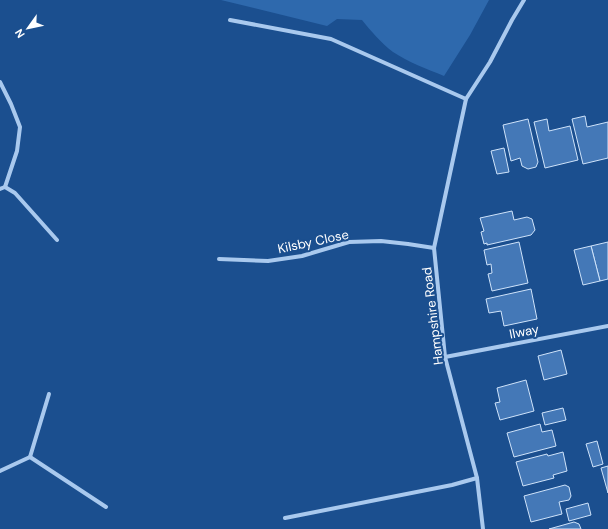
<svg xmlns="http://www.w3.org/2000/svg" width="608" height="529" font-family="'DM Sans',sans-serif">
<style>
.green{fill:#2e69ad}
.building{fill:#4478b7;stroke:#cfe3fa}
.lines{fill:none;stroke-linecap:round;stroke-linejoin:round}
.minor{stroke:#a9c9ee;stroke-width:4}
.labels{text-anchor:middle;stroke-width:4;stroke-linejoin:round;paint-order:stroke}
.street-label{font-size:13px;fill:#fff;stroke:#1b4f8f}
</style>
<rect width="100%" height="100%" fill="#1b4f8f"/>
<path class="green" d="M221,0H489L470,35L444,76C427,69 408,62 393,52C381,43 371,31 362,20L337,19L327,26Z"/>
<g class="building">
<path d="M585,116L587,127L608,122V158L583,164L572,119Z"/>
<path d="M528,119L538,162L536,167L528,169L522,166L520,158L511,161L503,125Z"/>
<path d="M547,119L549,131L570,126L578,160L545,168L534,122Z"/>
<path d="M504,148L509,172L497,174L491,151Z"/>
<path d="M512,211L514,220L527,217L532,219L535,230L531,235L487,245V243L484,244L481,232L484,231L480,218Z"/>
<path d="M519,242L528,283L492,291L488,274L492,273L491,264L487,265L484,250Z"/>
<path d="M608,242V279L600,281L591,246Z"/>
<path d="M591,246L600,281L583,285L574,250Z"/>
<path d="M531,289L537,319L504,326L501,311L489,313L486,299Z"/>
<path d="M561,350L567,374L544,380L538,356Z"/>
<path d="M526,380L534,411L500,420L495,403L500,402L497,388Z"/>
<path d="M563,408L566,420L545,425L542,413Z"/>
<path d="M540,424L542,432L552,430L556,446L514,457L507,433Z"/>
<path d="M597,441L603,464L593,467L586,444Z"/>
<path d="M563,452L567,471L553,475L554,478L523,486L516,462L547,454L548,456Z"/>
<path d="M608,466V493L601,468Z"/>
<path d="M565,485L569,487L571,496L569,500L559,502L562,514L531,522L524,496Z"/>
<path d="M588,503L591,515L569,521L566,509Z"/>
<path d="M574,522L579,524L581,529H549Z"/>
</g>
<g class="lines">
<g class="minor">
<path d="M230,20L331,39L466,99"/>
<path d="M0,82L11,104L20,127L17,151L5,187"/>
<path d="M0,189L5,187L15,193L57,240"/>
<path d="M219,259L268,261L302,256L349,242L381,241L408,244L434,248"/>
<path d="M445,357L608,326"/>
<path d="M30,457L49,394"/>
<path d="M0,471L30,457L106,507"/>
<path d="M285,518L452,485L477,478"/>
<path d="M483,529L477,478L445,357L434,248L466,99L490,62L512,20L524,0"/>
</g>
</g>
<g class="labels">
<g class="street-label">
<text transform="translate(313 241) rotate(-12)" y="5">Kilsby Close</text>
<text transform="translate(432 316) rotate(-97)" y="5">Hampshire Road</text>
<text transform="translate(524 331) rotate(-11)" y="5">Ilway</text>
</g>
</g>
<g transform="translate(28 28) rotate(237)" stroke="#1b4f8f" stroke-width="3" paint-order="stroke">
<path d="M0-3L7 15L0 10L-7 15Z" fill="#ffffff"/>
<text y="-6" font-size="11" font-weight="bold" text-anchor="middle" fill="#ffffff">N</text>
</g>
</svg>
